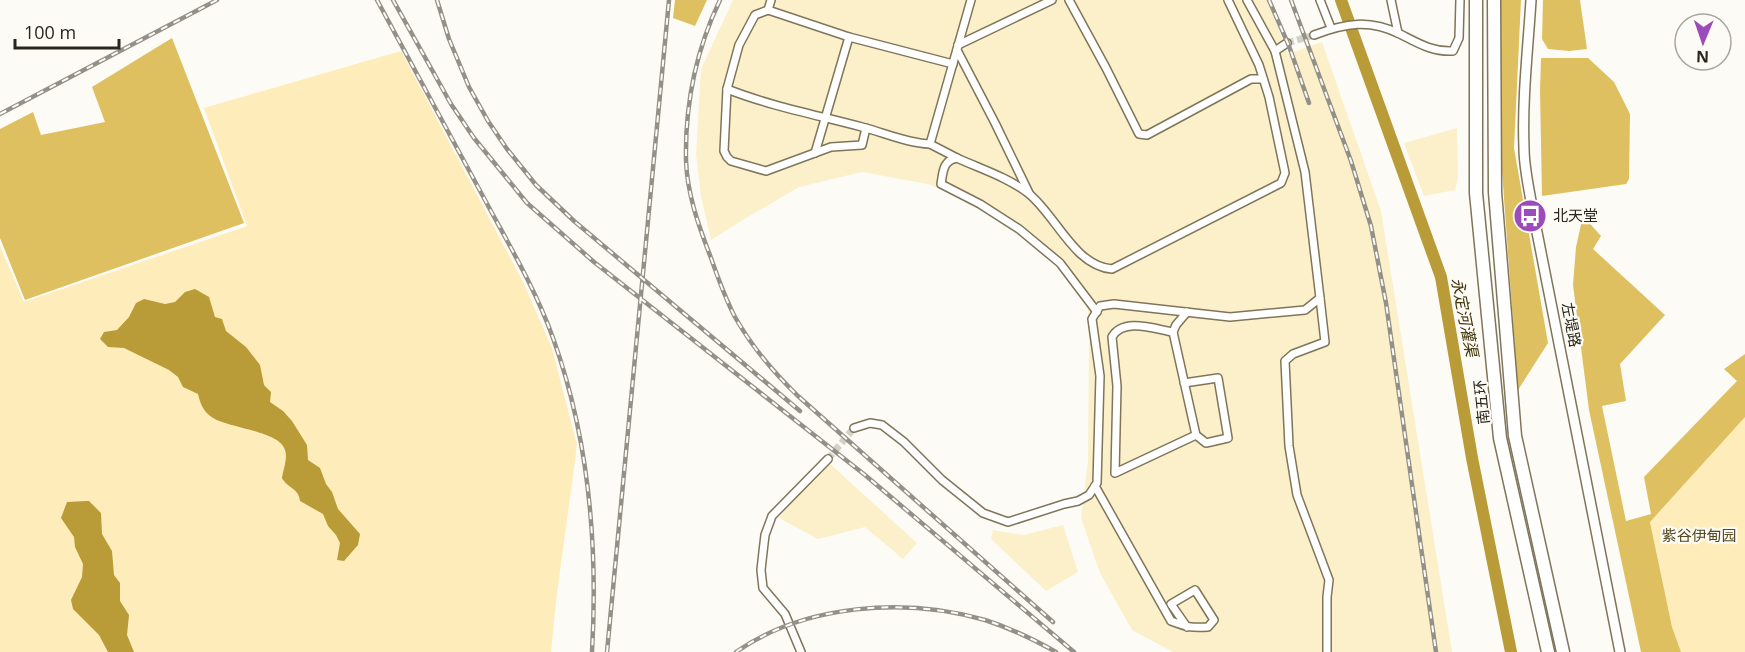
<svg xmlns="http://www.w3.org/2000/svg" width="1745" height="652" font-family="'Open Sans','Noto Sans SC',sans-serif">
<style>
.built{fill:#fcf0ca}
.green{fill:#feedba}
.forest{fill:#dfc060}
.water{fill:#b99b37}
.lines{fill:none;stroke-linecap:round;stroke-linejoin:round}
.river{stroke:#b99b37;stroke-width:12}
.minor-tunnel{stroke:#d3d0c9;stroke-width:7;stroke-dasharray:7 3.5;stroke-linecap:butt}
.minor-casing{stroke:#7e755a;stroke-width:10}
.secondary-casing{stroke:#7e755a;stroke-width:12}
.motorway-casing{stroke:#7e755a;stroke-width:15}
.minor{stroke:#fff;stroke-width:7}
.secondary{stroke:#fff;stroke-width:9}
.motorway{stroke:#fff;stroke-width:12}
.rail-casing{stroke:#939088;stroke-width:4.5}
.rail{stroke:#fdfbf5;stroke-width:2;stroke-dasharray:7;stroke-linecap:butt}
.labels{text-anchor:middle;stroke-width:4.5;stroke-linejoin:round;paint-order:stroke}
.poi-label{font-size:15px;fill:#29261b;stroke:#fdfbf5;text-anchor:start}
.street-label{font-size:15px;fill:#29261b;stroke:#fdfbf5}
.park-label{font-size:15px;fill:#564920;stroke:#fdfbf5}
.water-label{font-size:16px;font-style:italic;fill:#3e3106;stroke:#fdfbf5}
</style>
<rect width="100%" height="100%" fill="#fdfbf5"/>
<g class="built">
<path d="M733,0H1268L1288,54L1322,42L1381,211L1452,652H1173L1132,630L1100,573L1081,518L1088,461L1089,342L1088,310L1085,302L1053,260L1017,232L974,203L928,184L862,172L799,187L746,218L711,240L701,196L696,154L701,69Z"/>
<path d="M1457,128L1458,179L1455,190L1424,196L1404,143Z"/>
<path d="M830,464L917,543L903,559L865,527L818,539L779,518L797,495Z"/>
<path d="M1063,525L1078,572L1046,591L991,539L993,530L1023,535Z"/>
</g>
<g class="green">
<path d="M401,51L523,282L552,348L577,445L556,601L551,652H0V246L24,302L247,226L204,108Z"/>
<path d="M1745,416V652H1681L1672,627L1650,522Z"/>
</g>
<g class="forest">
<path d="M675,0H707L695,26L673,18Z"/>
<path d="M1500,0H1521L1514,148L1548,343L1518,390L1502,171Z"/>
<path d="M1543,0H1580L1587,49L1569,51L1548,49L1542,39Z"/>
<path d="M172,38L244,223L25,300L0,238V129L33,112L41,135L105,122L92,87Z"/>
<path d="M1541,58H1588L1614,82L1630,114L1629,179L1626,184L1542,196L1540,90Z"/>
<path d="M1583,216L1601,236L1593,249L1665,315L1620,364L1626,401L1602,406L1626,521L1651,514L1644,477L1737,381L1724,369L1745,354V417L1650,522L1672,627L1681,652H1641L1589,410L1573,285L1576,247Z"/>
</g>
<g class="water">
<path d="M195,289L209,297L215,317L222,319L226,331L246,347L260,365L264,385L271,392L270,402L283,411L292,421L307,445L308,460L320,468L326,484L332,492L338,509L360,534L358,545L344,561L337,560L340,543L336,535L328,526L323,514L300,501C299,488 287,488 282,478C283,470 288,458 285,450C280,430 222,428 209,415C202,409 200,402 198,394L183,387L178,377L169,370L124,348L108,347L100,339L104,332L117,330L129,317L136,303L144,299L165,304L175,302L185,292Z"/>
<path d="M86,501H89L101,513L102,534L112,551L114,575L120,583V601L129,615L127,635L134,652H108L99,635L73,609L71,600L82,577L83,564L75,547L74,537L61,518L67,502Z"/>
</g>
<g class="lines">
<path class="river" d="M1341,0L1441,277L1472,458L1511,652"/>
<g class="minor-tunnel">
<path d="M1287,43L1314,35"/>
<path d="M828,459L854,428"/>
</g>
<g class="minor-casing">
<g id="minor">
<path d="M771,0L768,10L755,15L739,45L727,89C770,106 817,115 862,127C885,133 907,143 930,144"/>
<path d="M1069,0L1106,68L1139,134L1147,135L1251,79H1263"/>
<path d="M1320,0L1331,28"/>
<path d="M1391,0L1398,33"/>
<path d="M768,10L849,37L953,64"/>
<path d="M1314,35C1346,23 1369,19 1400,34C1418,43 1432,52 1453,51L1459,38L1460,0"/>
<path d="M958,45L1052,0"/>
<path d="M957,50L995,123L1029,193"/>
<path d="M1275,51L1287,43"/>
<path d="M727,89L724,151L727,157L731,161L766,171L831,147L862,145L866,128"/>
<path d="M815,153L849,37"/>
<path d="M957,158L930,144L971,0"/>
<path d="M1320,298L1325,342L1293,354L1285,361L1289,446L1297,495L1329,580L1327,597V652"/>
<path d="M1097,312L1060,263L1019,229L980,204L941,184C943,172 943,160 957,158C981,169 1007,177 1028,193C1056,215 1074,266 1112,269L1281,183L1285,173L1269,97L1259,65L1228,0"/>
<path d="M1173,332C1155,329 1123,317 1112,337L1117,386L1115,473L1196,435"/>
<path d="M1184,383L1218,378L1228,438L1206,443L1196,435L1173,332L1176,325L1187,312"/>
<path d="M854,428L870,423L882,425L904,442L942,480L983,513L1008,522L1064,504L1078,501L1089,495L1097,483L1100,376L1092,319L1100,306L1114,304L1230,317L1305,310L1320,298L1305,172L1275,51L1247,0"/>
<path d="M1095,486L1171,621C1187,627 1190,628 1208,627L1214,620L1195,590L1171,604L1187,627"/>
<path d="M801,652L785,614L763,588L761,570L763,552L765,535L772,516L828,459"/>
</g>
</g>
<g class="secondary-casing">
<path id="secondary" d="M1531,0C1528,49 1522,99 1524,148C1524,168 1529,188 1532,207L1620,652"/>
</g>
<g class="motorway-casing">
<g id="motorway">
<path d="M1476,0V193L1500,438L1548,652"/>
<path d="M1494,0L1495,192L1515,436L1563,652"/>
</g>
</g>
<use href="#minor" class="minor"/>
<use href="#secondary" class="secondary"/>
<use href="#motorway" class="motorway"/>
<g class="rail-casing">
<g id="rail">
<path d="M377,0C413,67 449,133 485,200C509,245 536,290 553,338C589,438 598,547 592,652"/>
<path d="M393,0L451,104L474,138L527,203L594,262L865,475L1074,652"/>
<path d="M437,0L449,39L469,87L488,121L507,149L536,185L574,221L800,411"/>
<path d="M720,0C696,50 685,105 686,160C687,194 699,227 711,258C718,278 725,298 735,317C752,347 774,373 798,396L1053,622"/>
<path d="M1269,0L1289,46L1309,103"/>
<path d="M1291,0L1351,161L1371,226L1386,303L1436,652"/>
<path d="M0,114L217,0"/>
<path d="M607,652L669,0"/>
<path d="M736,652C805,604 905,597 985,620C1010,628 1033,639 1056,652"/>
</g>
</g>
<use href="#rail" class="rail"/>
</g>
<defs>
<g id="bus-disc" transform="scale(1.725)"><circle r="9.5" fill="#9c4bba" stroke="#fdfbf5"/><path d="M-5-6H5V4H4V6H2V4H-2V6H-4V4H-5ZM-3.5-4V0h7V-4ZM-3.5 1.2v1.5H-2V1.2ZM2 1.2v1.5H3.5V1.2Z" fill="#fff"/></g>
</defs>
<g fill-rule="evenodd">
<use href="#bus-disc" x="1530" y="216"/>
</g>
<g class="labels">
<g class="poi-label">
<text x="1553" y="221">北天堂</text>
</g>
<g class="street-label">
<text transform="translate(1571 325) rotate(79)" y="5">左堤路</text>
<text transform="translate(1482 402) rotate(-96)" y="5">南五环</text>
</g>
<g class="park-label">
<text x="1699" y="541">紫谷伊甸园</text>
</g>
<g class="water-label">
<text transform="translate(1465 317) rotate(79)" y="6">永定河灌渠</text>
</g>
</g>
<g transform="translate(1703 42) rotate(182)"><circle r="28" fill="#fdfbf5" stroke="#a8a69e" stroke-width="1.5"/>
<path d="M0-4.5L10 22L0 15L-10 22Z" fill="#9c4bba"/>
<text y="-9" font-size="16" font-weight="bold" text-anchor="middle" fill="#29261b">N</text>
</g>
<path d="M15 39v9h104v-9" fill="none" stroke="#29261b" stroke-width="3"/>
<text x="24" y="39" font-size="18" fill="#29261b" stroke="#fdfbf5" stroke-width="4.5" paint-order="stroke">100 m</text>
</svg>
